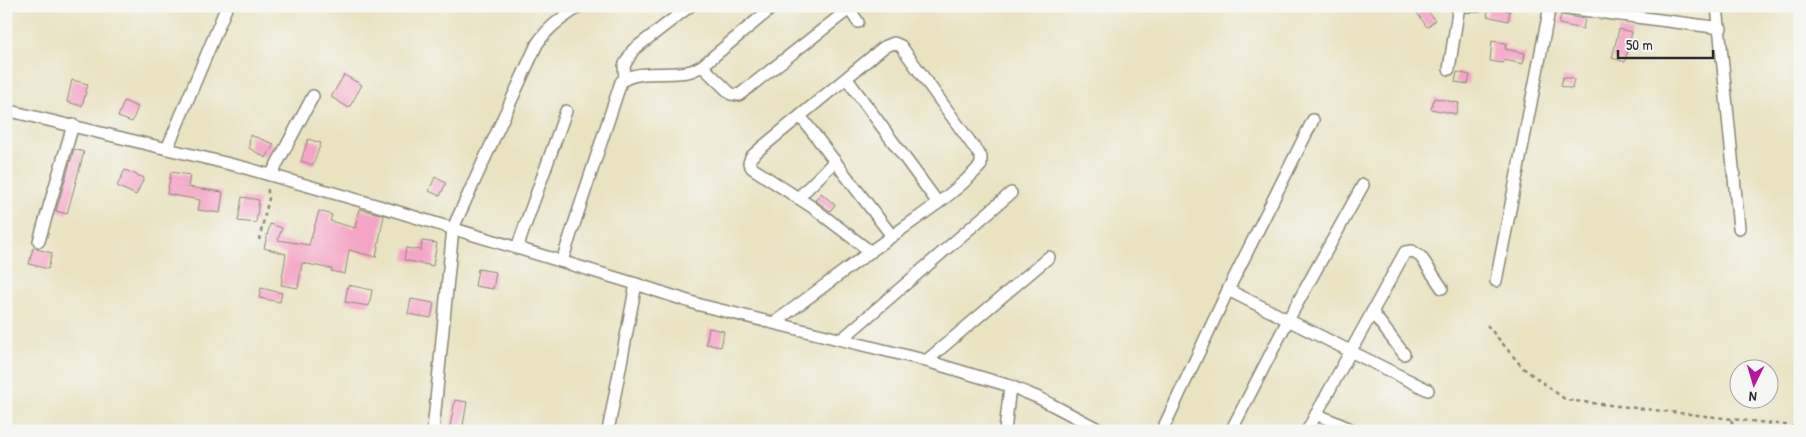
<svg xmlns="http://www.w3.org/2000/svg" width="1806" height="437" font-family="'Patrick Hand',sans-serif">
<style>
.building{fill:#f4a5c6}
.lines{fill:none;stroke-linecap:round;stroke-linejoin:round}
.street-casing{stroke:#8a8776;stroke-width:14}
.path{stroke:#8a8776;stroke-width:2.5;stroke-dasharray:4 4;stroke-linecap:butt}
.street{stroke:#fff;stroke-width:11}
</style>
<rect width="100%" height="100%" fill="#f6f6f2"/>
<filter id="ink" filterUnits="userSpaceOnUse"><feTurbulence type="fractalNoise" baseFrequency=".02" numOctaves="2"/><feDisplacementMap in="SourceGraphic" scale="10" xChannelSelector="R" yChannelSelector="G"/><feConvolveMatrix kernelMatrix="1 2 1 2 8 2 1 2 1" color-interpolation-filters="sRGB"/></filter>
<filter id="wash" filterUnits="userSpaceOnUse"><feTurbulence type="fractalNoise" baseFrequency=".0096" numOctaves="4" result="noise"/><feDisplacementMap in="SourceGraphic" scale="20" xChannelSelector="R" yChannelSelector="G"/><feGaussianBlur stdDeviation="1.12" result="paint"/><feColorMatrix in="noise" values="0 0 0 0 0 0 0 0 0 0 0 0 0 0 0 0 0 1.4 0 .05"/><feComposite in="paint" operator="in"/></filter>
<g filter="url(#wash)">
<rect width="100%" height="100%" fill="#e9e3c2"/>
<g id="blocks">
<g class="building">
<path d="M1412,6H1425L1435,21L1427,27Z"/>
<path d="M1489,6L1510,11L1508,21L1487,16Z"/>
<path d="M1561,15L1585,19L1583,29L1559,24Z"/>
<path d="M1619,29L1632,32L1625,62L1612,58Z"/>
<path d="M1492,41L1506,43L1505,49L1525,53L1523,64L1504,60L1503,63L1490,61Z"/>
<path d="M1457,72L1470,75L1468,84L1455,82Z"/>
<path d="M344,75L362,85L349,108L331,97Z"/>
<path d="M1563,77L1574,79L1572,89L1561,86Z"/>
<path d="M72,80L88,84L82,106L67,102Z"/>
<path d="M1434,98L1459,103L1456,114L1431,109Z"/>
<path d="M124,101L138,107L132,122L118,117Z"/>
<path d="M250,135L274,144L266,158L249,148Z"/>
<path d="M308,139L321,143L313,165L301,161Z"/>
<path d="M74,149L84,152L67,214L56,211Z"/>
<path d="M125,170L144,178L136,195L117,186Z"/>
<path d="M171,172L190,175L188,187L223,192L220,213L198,210L200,200L167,194Z"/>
<path d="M435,177L446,183L440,196L429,191Z"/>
<path d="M821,193L835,205L830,211L815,200Z"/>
<path d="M242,197L259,200L256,223L238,221Z"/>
<path d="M359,209L384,215L376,257L349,250L345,274L331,271L332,269L302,263L298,288L281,285L286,254L264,248L270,224L282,228L278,240L309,245L319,211L332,215L330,221L355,228Z"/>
<path d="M422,241L437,243L433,266L404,260L406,248L421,250Z"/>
<path d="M33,248L52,253L48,269L29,264Z"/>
<path d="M478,269L496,272L493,289L475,286Z"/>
<path d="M348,285L372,290L369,306L345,302Z"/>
<path d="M261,288L282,293L280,302L259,298Z"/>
<path d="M411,299L434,303L431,318L408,314Z"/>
<path d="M709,328L724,331L721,347L706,344Z"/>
<path d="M455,400L467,402L462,431H449Z"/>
</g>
</g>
</g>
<g filter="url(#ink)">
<use href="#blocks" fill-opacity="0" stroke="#8a8776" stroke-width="1"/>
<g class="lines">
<g class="street-casing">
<g id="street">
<path d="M847,6L858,22"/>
<path d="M1467,6H1478"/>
<path d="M1552,6L1721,28"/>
<path d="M1717,6L1739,228"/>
<path d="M702,66L731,94L739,95L849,9"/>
<path d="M1449,69L1459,6"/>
<path d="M625,79L624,66L633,50L690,6"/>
<path d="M847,79L938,203"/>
<path d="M6,110L242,167L372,204L636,284L700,305L920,359L1010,386L1039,398L1102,431"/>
<path d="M801,117L892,236"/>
<path d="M167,149L227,6"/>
<path d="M271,175L313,96"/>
<path d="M798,198L835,161"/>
<path d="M39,241L73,125"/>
<path d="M517,248L566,111"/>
<path d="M562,261L621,82C637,68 673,77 691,71C695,70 699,67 702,66L774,6"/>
<path d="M1496,281L1550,6"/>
<path d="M1228,290L1428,390"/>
<path d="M1372,312L1404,354"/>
<path d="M775,322C815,293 854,263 895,234C924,213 957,192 981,165V157L901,46L894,43L884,47L761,148L751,157L749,163L752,168L812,207L871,252"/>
<path d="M842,339L1011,193"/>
<path d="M926,361L1049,257"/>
<path d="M1316,414L1355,431"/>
<path d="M433,431L453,228L537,44C549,26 562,18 580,6"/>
<path d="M608,431L636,284"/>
<path d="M1005,431L1010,386"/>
<path d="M1162,431L1228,290L1313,120"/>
<path d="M1231,431L1288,320L1363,185"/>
<path d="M1307,431L1405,252L1412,251L1421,257L1442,288"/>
</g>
</g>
<g class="path">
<path d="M259,240L269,198L267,186"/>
<path d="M1487,325L1523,368L1566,400L1785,425L1800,428"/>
<path d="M1731,420L1736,431"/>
</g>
<use href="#street" class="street"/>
</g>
</g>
<rect width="1806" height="437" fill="none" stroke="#f6f6f2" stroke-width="25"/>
<g transform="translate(1754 384) rotate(185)"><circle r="24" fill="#f6f6f2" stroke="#a5a5a2"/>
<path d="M0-4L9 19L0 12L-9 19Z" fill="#b5179e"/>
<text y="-8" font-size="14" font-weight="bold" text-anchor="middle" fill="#2b2b2b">N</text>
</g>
<path d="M1618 50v8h95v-8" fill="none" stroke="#2b2b2b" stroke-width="2.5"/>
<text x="1626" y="50" font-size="15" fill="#2b2b2b" stroke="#f6f6f2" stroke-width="4" paint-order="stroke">50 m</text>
</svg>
